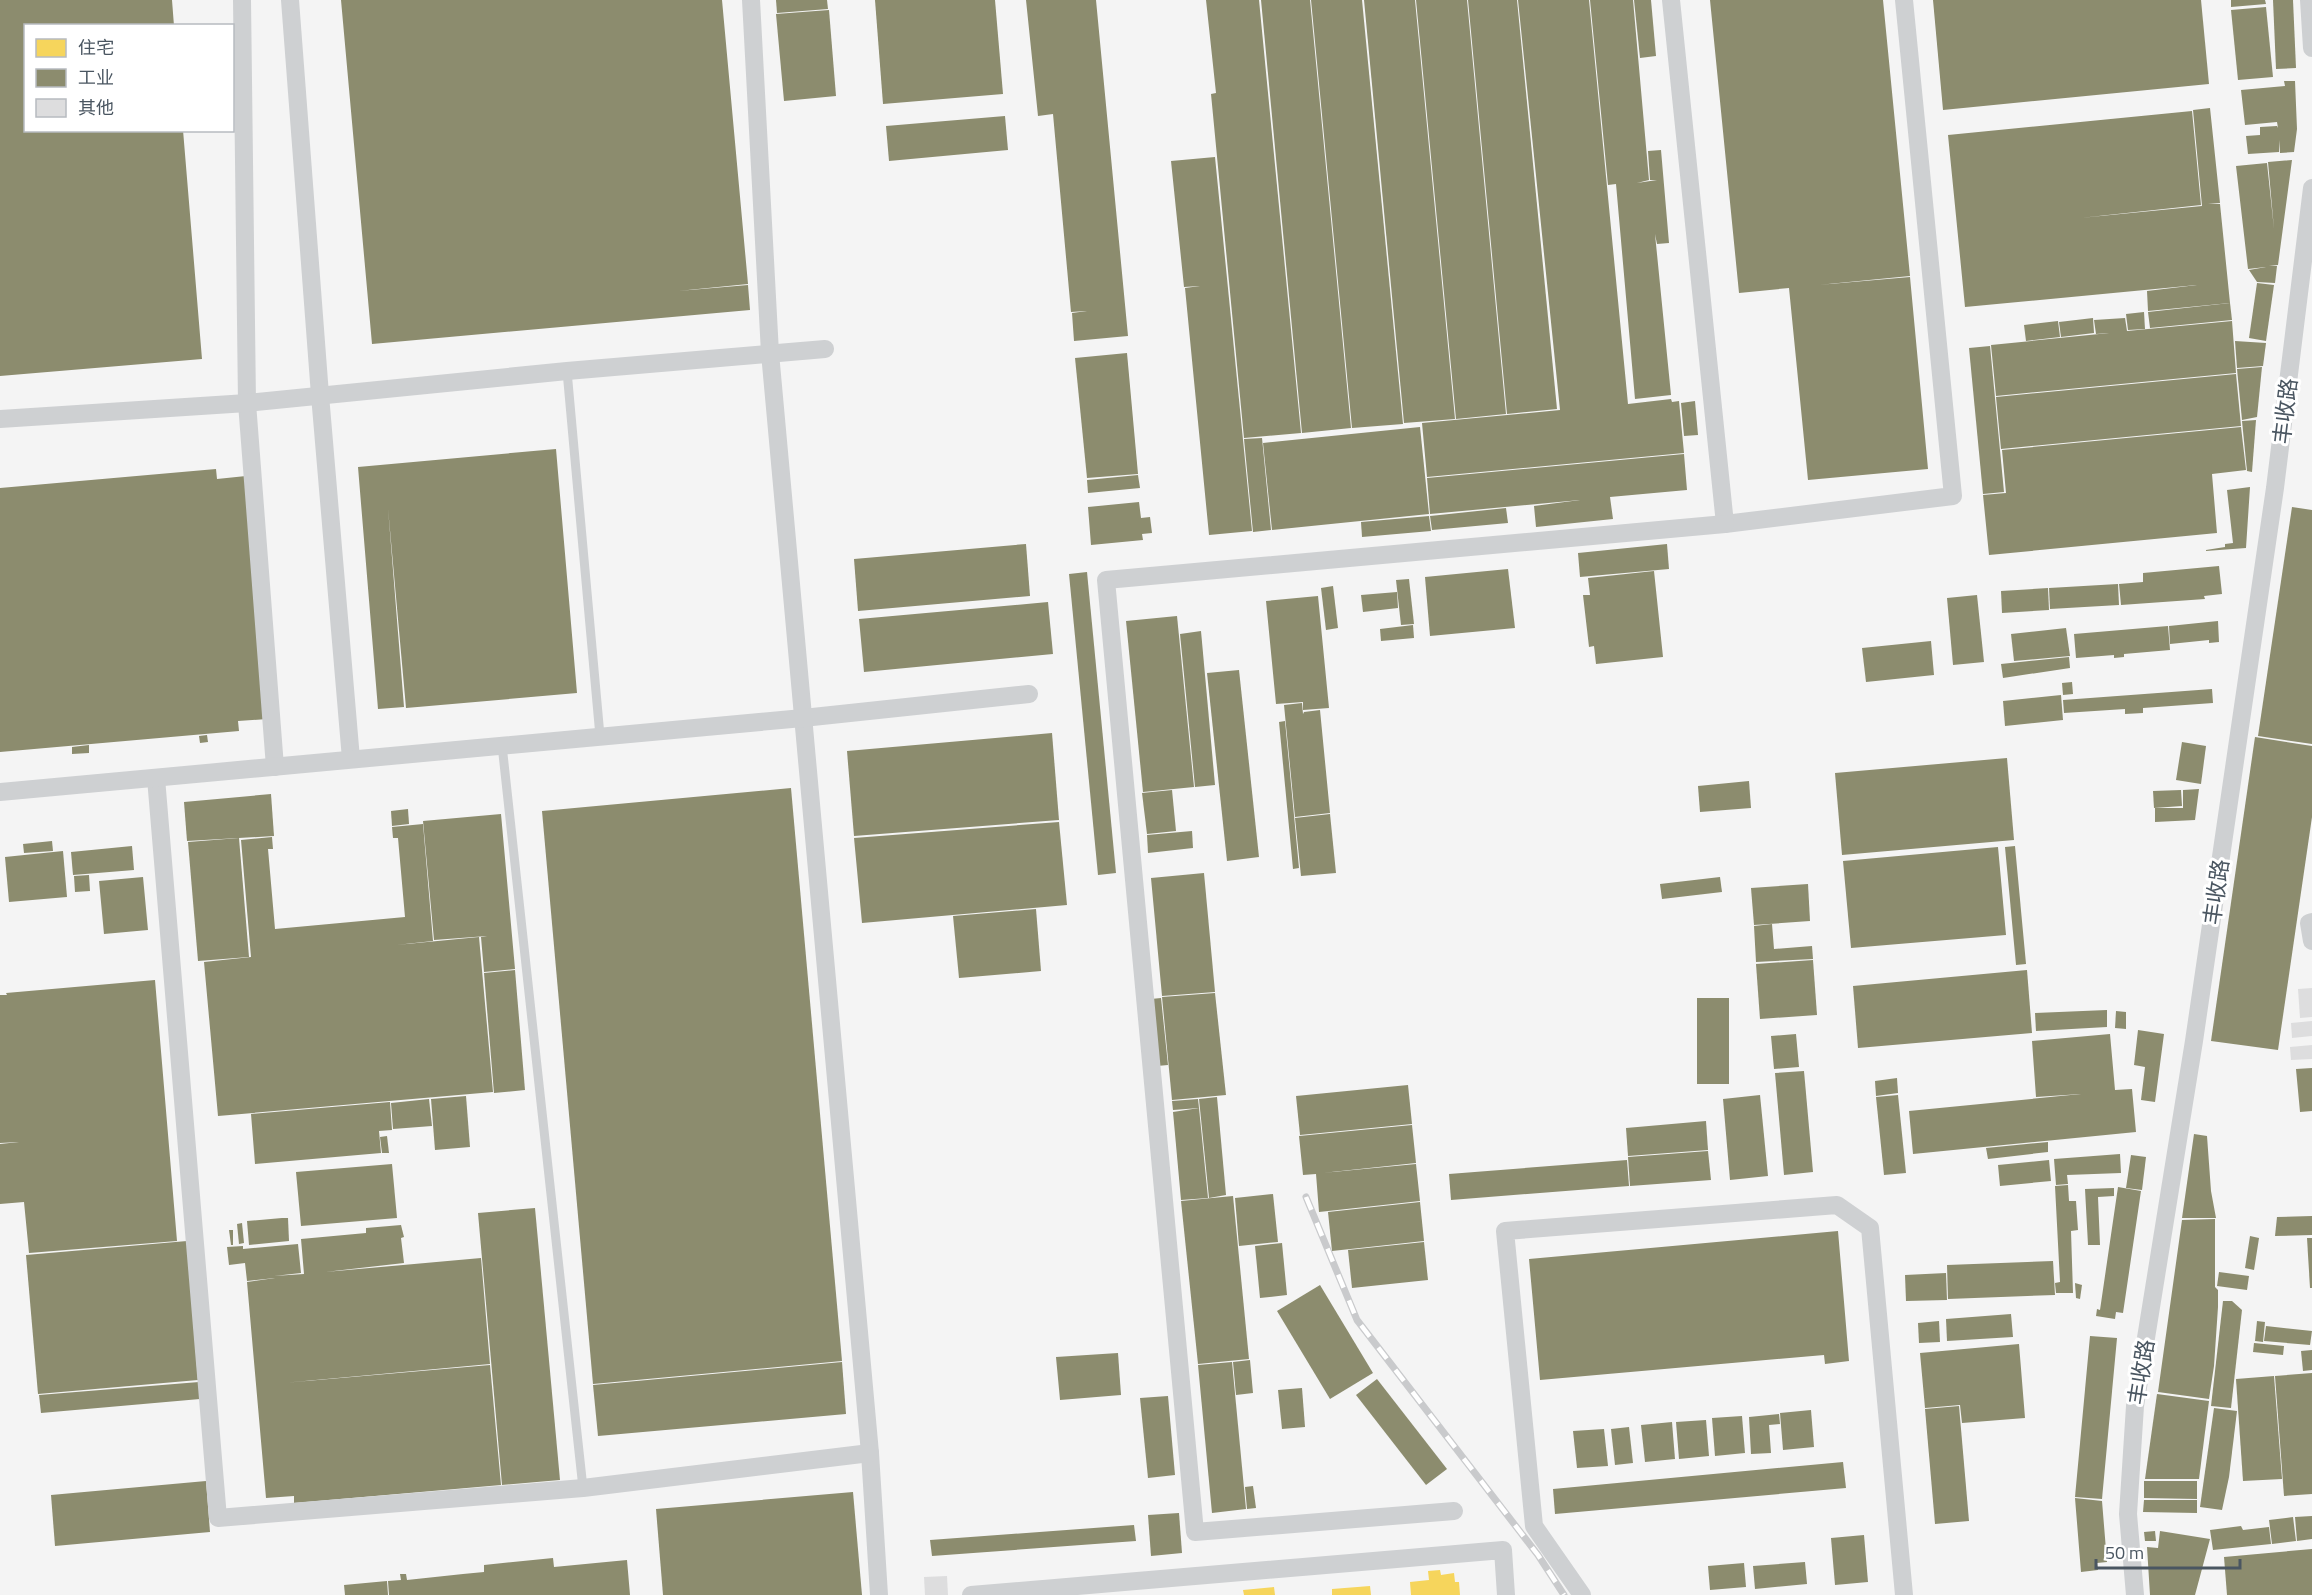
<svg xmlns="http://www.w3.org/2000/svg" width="2312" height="1595" font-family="'Titillium Web','Noto Sans SC',sans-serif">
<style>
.homes{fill:#f6d55c}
.industry{fill:#8c8c6e}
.building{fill:#ddddde}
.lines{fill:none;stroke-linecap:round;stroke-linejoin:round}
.lane{stroke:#ced0d2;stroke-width:9}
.street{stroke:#ced0d2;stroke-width:18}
.rail-casing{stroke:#c9cacc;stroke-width:7}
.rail{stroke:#fff;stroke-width:4.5;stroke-dasharray:14;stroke-linecap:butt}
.labels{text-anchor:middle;stroke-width:6;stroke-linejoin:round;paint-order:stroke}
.street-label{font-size:22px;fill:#4a5661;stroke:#fff}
</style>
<rect width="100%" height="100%" fill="#f4f4f4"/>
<g class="homes">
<path d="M1440,1570L1441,1575L1454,1573L1455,1582H1459L1460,1595H1411L1410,1582L1429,1580L1428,1571Z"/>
<path d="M1370,1586L1371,1595H1332V1589Z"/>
<path d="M1274,1587L1275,1595H1244L1243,1590Z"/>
</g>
<g class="industry">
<path d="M0,0H172L174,26H26V130H183L202,359L0,376Z"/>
<path d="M341,0H722L748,284L678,291L748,285L750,310L372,344Z"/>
<path d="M776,0H827L828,9L777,13Z"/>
<path d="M875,0H995L1003,94L883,104Z"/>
<path d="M1026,0H1096L1128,336L1074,341L1072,313L1087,311L1071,312L1053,114L1038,116Z"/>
<path d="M1206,0H1259L1301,433L1244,438L1211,94L1216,93Z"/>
<path d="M1261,0H1310L1351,428L1302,433Z"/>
<path d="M1311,0H1362L1403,424L1352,428Z"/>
<path d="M1364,0H1415L1455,419L1404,423Z"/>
<path d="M1416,0H1467L1506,414L1456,419Z"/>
<path d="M1468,0H1517L1557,409L1507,414Z"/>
<path d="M1518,0H1589L1628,404L1671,399L1672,402L1679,401L1684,453L1427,477L1422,423L1560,410Z"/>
<path d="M1590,0H1633L1649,180L1637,183L1657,180H1650L1648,151L1661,150L1669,243L1657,244L1655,234L1671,395L1635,399L1616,184L1608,185Z"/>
<path d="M1634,0H1651L1656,56L1640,58Z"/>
<path d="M1710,0H1883L1910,276L1818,285L1910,277L1928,469L1808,480L1789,288L1739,293Z"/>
<path d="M1933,0H2201L2209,84L1943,110Z"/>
<path d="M2231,0H2265L2266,4L2231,7Z"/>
<path d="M2273,0H2293L2296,68L2276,69Z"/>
<path d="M2266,7L2273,77L2238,80L2231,10Z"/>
<path d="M829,10L836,96L784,101L776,14Z"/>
<path d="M2284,81H2295L2297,129L2294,152L2280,153L2279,140V152L2248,154L2246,136L2260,135V127L2277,126L2278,128L2277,122L2245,125L2241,90L2285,86Z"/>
<path d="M2210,108L2220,203L2208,204H2220L2230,303L2148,311L2147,291L2197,285L1965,307L1948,135L2192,111L2201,205L2080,218L2202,206L2193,110Z"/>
<path d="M1005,116L1008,150L889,161L886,126Z"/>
<path d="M1215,157L1252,531L1209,535L1185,288L1200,286L1184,287L1171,161Z"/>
<path d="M2292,160L2278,265L2269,266H2277L2275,283L2257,282L2249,270L2266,267L2248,269L2236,166L2267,163L2274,229L2268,162Z"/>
<path d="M2257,283L2274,285L2266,341L2249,338Z"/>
<path d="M2230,303L2232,320L2150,328L2148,312Z"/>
<path d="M2144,312L2145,329L2128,330L2126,314Z"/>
<path d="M2093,318L2094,333L2061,337L2059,322Z"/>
<path d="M2125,318L2127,331L2232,321L2236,373L1996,396L1991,345L2109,333L2096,334L2094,320Z"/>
<path d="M2058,321L2060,337L2026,341L2024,325Z"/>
<path d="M2235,341L2266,343L2263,366L2237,368Z"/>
<path d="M1990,346L2004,492L1983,494L1969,348Z"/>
<path d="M1127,353L1138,474L1087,478L1075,358Z"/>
<path d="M2262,367L2257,417L2242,420L2237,369Z"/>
<path d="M2236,374L2241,426L2001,449L1996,397Z"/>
<path d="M1695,401L1698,435L1684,436L1681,403Z"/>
<path d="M2256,420L2252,472L2247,471L2242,421Z"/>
<path d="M1420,427L1429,514L1272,530L1263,443Z"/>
<path d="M2241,427L2246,470L2212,474L2217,533L1989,555L1983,495L2006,493L2002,450Z"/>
<path d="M1262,438L1271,530L1253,532L1244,439Z"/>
<path d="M556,449L577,693L406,708L388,508L404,707L378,709L358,467Z"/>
<path d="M1684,454L1687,490L1610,497L1613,519L1536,527L1534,506L1580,500L1430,514L1427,478Z"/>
<path d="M216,469L217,479L246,476L267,719L238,721L239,731L0,752V488Z"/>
<path d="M1138,475L1140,488L1088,493L1087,480Z"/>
<path d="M2250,487L2246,548L2206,551V550L2225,547V544L2233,543L2227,490Z"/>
<path d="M1139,502L1141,518L1150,517L1152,533L1142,534L1143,540L1091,545L1088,507Z"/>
<path d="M2292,507L2312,510V744L2258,736Z"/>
<path d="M1506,508L1508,523L1432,530L1430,516Z"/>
<path d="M1429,516L1431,531L1362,537L1361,522Z"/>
<path d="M1026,544L1030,596L858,611L854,559Z"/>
<path d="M1667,544L1669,569L1580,577L1578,553Z"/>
<path d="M2219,566L2222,594L2204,596L2205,599L2121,605L2119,584L2143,582V573Z"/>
<path d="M1508,569L1515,628L1430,636L1425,577Z"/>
<path d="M1654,571L1663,657L1596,664L1594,646L1589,647L1583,595H1590L1588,578Z"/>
<path d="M1087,572L1116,873L1098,875L1069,574Z"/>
<path d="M1409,579L1414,624L1401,625L1396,580Z"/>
<path d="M2118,584L2119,605L2050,609L2049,588Z"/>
<path d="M1333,586L1338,628L1326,630L1321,588Z"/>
<path d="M2048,588L2049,610L2002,613L2001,591Z"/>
<path d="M1397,592L1398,608L1363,612L1361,595Z"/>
<path d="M1977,595L1984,662L1953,665L1947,598Z"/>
<path d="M1318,596L1329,708L1303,710V702L1276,704L1266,601Z"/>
<path d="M1048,602L1053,654L864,672L859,619Z"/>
<path d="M1177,616L1194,787L1143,792L1126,621Z"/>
<path d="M2218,621L2219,642L2209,643V640L2170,644L2169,626Z"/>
<path d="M1413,625L1414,638L1381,641L1380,629Z"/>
<path d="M2168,626L2170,650L2124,654V657L2114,658V655L2076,658L2074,634Z"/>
<path d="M2066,628L2070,656L2014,661L2011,634Z"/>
<path d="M1201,631L1215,785L1195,787L1180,634Z"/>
<path d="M1931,641L1934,675L1866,682L1862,648Z"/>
<path d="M2069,657L2070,668L2003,678L2001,664Z"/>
<path d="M1239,670L1259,857L1227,861L1207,673Z"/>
<path d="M2072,682L2073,694L2063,695L2062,683Z"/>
<path d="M2212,689L2213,703L2143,708V713L2125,714V709L2064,713L2063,700Z"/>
<path d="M2061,695L2063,720L2005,726L2003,701Z"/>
<path d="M1302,703L1303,714L1304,712L1320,710L1330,813L1295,817L1284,705Z"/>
<path d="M1285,721L1299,868L1293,869L1279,722Z"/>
<path d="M1052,733L1059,820L854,836L847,751Z"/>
<path d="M207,735L208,742L200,743L199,736Z"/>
<path d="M2255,737L2312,746V817L2278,1050L2211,1041Z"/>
<path d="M2182,742L2206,746L2201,784L2176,780Z"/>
<path d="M89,745V753L72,754V747Z"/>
<path d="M2007,758L2014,840L1842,855L1835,773Z"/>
<path d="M1749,781L1751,808L1700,812L1698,786Z"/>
<path d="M791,788L842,1361L593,1384L542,811Z"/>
<path d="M2199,789L2195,820L2155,822V808H2183V790Z"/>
<path d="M1172,790L1176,831L1147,834L1142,793Z"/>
<path d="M2181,790L2182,806L2154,808L2153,791Z"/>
<path d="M271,794L274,836L187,841L184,802Z"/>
<path d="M408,809L409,824L392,826L391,811Z"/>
<path d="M501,814L515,969L484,972L481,937L487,936L434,940L423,821Z"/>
<path d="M1330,814L1336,873L1301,876L1295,818Z"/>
<path d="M1059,822L1067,905L862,923L854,838Z"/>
<path d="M423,824L433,941L396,945L479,937L493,1092L218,1116L204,962L251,957L241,840L272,837L273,849H268L275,929L405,917L398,838H393L392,827Z"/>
<path d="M1192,831L1193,848L1148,853L1147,835Z"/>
<path d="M239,838L249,957L198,961L188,842Z"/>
<path d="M52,841L53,851L24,853L23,844Z"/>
<path d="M132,846L134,870L73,875L71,852Z"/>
<path d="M2015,846L2026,964L2016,965L2005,847Z"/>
<path d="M1998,847L2006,935L1851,948L1843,861Z"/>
<path d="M63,851L67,897L9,902L5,857Z"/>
<path d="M1204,873L1215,992L1162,996L1151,878Z"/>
<path d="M89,875L90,891L75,892L74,876Z"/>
<path d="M143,877L148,930L104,934L99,881Z"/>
<path d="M1720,877L1722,892L1662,899L1660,884Z"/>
<path d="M1808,884L1810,921L1754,925L1751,888Z"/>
<path d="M1036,909L1041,971L959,978L953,916Z"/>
<path d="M1772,924L1774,949L1812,946L1813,959L1756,962L1754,926Z"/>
<path d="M1813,960L1817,1015L1760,1019L1756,964Z"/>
<path d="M515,970L525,1090L494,1093L484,973Z"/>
<path d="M2027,970L2032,1033L1858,1048L1853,986Z"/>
<path d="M155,980L177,1241L29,1253L24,1202L0,1204V1144L19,1142L0,1143V995H7L6,993Z"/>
<path d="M1215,993L1226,1095L1172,1100L1162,997Z"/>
<path d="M1161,998L1168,1065L1157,1066L1151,999Z"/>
<rect x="1697" y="998" width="32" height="86"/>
<path d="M2107,1010V1027L2036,1031L2035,1013Z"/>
<path d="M2116,1011L2126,1012V1029L2115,1028Z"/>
<path d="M2138,1030L2164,1034L2155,1102L2141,1100L2145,1067L2134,1065Z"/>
<path d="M1796,1034L1799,1067L1774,1069L1771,1036Z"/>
<path d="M2110,1034L2115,1090L2132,1089L2136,1132L1913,1154L1909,1111L2081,1094L2036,1097L2032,1041Z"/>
<path d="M2312,1068V1111L2300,1112L2296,1069Z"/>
<path d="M1804,1071L1813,1172L1784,1175L1775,1073Z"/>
<path d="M1897,1078L1898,1093L1876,1096L1875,1081Z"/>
<path d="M1408,1085L1412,1124L1300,1135L1296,1096Z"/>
<path d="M1760,1095L1768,1176L1730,1180L1723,1099Z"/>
<path d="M1898,1095L1906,1173L1884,1175L1876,1097Z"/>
<path d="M466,1096L470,1147L435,1150L431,1099Z"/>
<path d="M1217,1097L1226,1195L1209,1198L1199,1099Z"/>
<path d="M429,1099L432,1126L393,1129L391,1103Z"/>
<path d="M1198,1099L1199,1108L1173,1110L1172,1101Z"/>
<path d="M390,1102L392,1130L379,1131L381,1153L255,1164L251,1114Z"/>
<path d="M1199,1108L1208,1198L1181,1200L1173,1112Z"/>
<path d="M1706,1121L1708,1150L1628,1156L1626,1128Z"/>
<path d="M1412,1125L1416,1163L1322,1173L1416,1164L1420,1201L1319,1212L1316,1174L1303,1175L1299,1136Z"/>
<path d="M2194,1134L2207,1136L2211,1191L2216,1218H2182Z"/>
<path d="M387,1136L389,1153H382L380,1137Z"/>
<path d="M2048,1142V1152L1988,1159L1986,1148Z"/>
<path d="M1708,1151L1711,1180L1630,1186L1628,1157Z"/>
<path d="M2120,1154L2121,1173L2067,1175L2068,1184L2056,1185L2054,1159Z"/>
<path d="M2131,1155L2146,1157L2142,1190L2126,1188Z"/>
<path d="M1627,1160L1629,1186L1451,1200L1449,1174Z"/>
<path d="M2049,1160L2051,1181L2000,1186L1998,1165Z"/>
<path d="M392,1164L397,1218L301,1226L296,1172Z"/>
<path d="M2068,1185L2069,1201H2076L2078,1230L2071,1231L2073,1293H2056L2055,1283L2060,1282L2055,1186Z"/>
<path d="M2118,1187L2141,1191L2123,1313L2116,1312L2115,1319L2096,1316L2097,1309L2100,1310Z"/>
<path d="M2114,1188V1196L2098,1197L2100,1245H2088L2085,1189Z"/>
<path d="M1273,1194L1278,1242L1239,1246L1235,1198Z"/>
<path d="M1233,1196L1249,1359L1198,1364L1181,1201Z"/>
<path d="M1420,1202L1424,1241L1332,1251L1328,1212Z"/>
<path d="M535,1208L560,1480L502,1485L478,1213Z"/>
<path d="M2312,1216V1235L2275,1236L2277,1217Z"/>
<path d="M282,1218H288L289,1241L249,1245L247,1221Z"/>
<path d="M2215,1219V1287L2218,1290V1307L2214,1366L2209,1399L2158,1392L2182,1220Z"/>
<path d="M242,1223L244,1243L239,1244L237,1224Z"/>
<path d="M401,1225L404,1237L401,1238L404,1263L325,1272L481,1258L490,1364L283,1383L490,1365L501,1485L294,1503V1496L266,1498L247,1282L275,1278L247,1281L245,1263L229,1265L227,1247L243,1246V1249L298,1244L301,1273L274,1276L304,1274L301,1239L366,1233V1228Z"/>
<path d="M229,1230H233V1245H231Z"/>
<path d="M1838,1231L1849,1361L1825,1364L1824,1355L1540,1380L1529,1259Z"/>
<path d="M2250,1236L2259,1238L2254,1270L2245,1268Z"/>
<path d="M2307,1238H2312V1288H2310Z"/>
<path d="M187,1241L198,1380L38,1394L26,1255Z"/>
<path d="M1424,1242L1428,1280L1352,1288L1348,1250Z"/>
<path d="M1282,1243L1287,1295L1260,1298L1255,1246Z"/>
<path d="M2053,1261L2055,1295L1948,1299L1947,1265Z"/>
<path d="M2219,1272L2249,1276L2247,1290L2217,1286Z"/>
<path d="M1946,1273L1947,1300L1906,1301L1905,1275Z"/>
<path d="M2075,1283L2082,1285L2080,1299L2076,1298Z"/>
<path d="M1320,1285L1373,1373L1330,1399L1277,1311Z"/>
<path d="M2223,1301H2232L2242,1310L2231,1408L2211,1406Z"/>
<path d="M2011,1314L2013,1337L1947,1341L1946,1319Z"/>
<path d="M1939,1321L1940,1342L1919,1343L1918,1323Z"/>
<path d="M2257,1321L2265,1322L2263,1342L2255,1341Z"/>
<path d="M2266,1326L2312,1331L2310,1345L2264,1341Z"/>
<path d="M2090,1336L2117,1338L2102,1499L2075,1497Z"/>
<path d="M2254,1343L2284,1346L2283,1355L2253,1352Z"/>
<path d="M2019,1344L2025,1418L1962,1423L1960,1405L1925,1408L1920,1353Z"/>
<path d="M2312,1350V1370L2303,1371L2301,1351Z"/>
<path d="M1118,1353L1121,1395L1060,1400L1056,1357Z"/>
<path d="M1250,1360L1253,1393L1236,1395L1233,1362Z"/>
<path d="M842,1362L846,1414L598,1436L593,1385Z"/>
<path d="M1232,1362L1246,1509L1212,1513L1198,1365Z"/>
<path d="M2312,1373V1494L2284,1496L2275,1376Z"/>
<path d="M2274,1376L2282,1479L2243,1481L2236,1379Z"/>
<path d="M1377,1379L1447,1469L1426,1485L1356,1395Z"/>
<path d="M199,1382L200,1399L41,1413L39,1395Z"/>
<path d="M1302,1388L1305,1427L1282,1429L1278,1390Z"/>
<path d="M2157,1394L2209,1401L2199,1479H2145Z"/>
<path d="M1168,1396L1175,1475L1148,1478L1140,1398Z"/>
<path d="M1959,1406L1969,1521L1935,1524L1925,1409Z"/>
<path d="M2214,1408L2237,1411L2229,1477L2222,1510L2200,1507Z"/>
<path d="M1811,1410L1814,1447L1783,1450L1780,1413Z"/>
<path d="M1779,1414L1780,1424L1769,1425L1771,1453L1751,1454L1749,1417Z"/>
<path d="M1742,1416L1745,1453L1715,1456L1712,1418Z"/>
<path d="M1706,1420L1709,1456L1679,1459L1676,1422Z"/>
<path d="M1672,1422L1675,1459L1645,1462L1641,1425Z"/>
<path d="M1629,1427L1633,1463L1615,1465L1611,1429Z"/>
<path d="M1604,1429L1608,1466L1577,1468L1573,1431Z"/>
<path d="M1843,1462L1846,1488L1555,1514L1553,1489Z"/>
<path d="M206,1481L210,1532L55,1546L51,1495Z"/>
<path d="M2144,1481H2197V1499L2144,1498Z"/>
<path d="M1253,1486L1256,1508L1247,1509L1245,1487Z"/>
<path d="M853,1492L862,1595H663L656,1509Z"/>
<path d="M2075,1498L2102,1501L2107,1562L2097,1563L2098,1570L2081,1572Z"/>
<path d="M2144,1500H2197V1513L2143,1512Z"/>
<path d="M1179,1513L1182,1553L1151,1556L1148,1515Z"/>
<path d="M2312,1516V1539L2297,1541L2295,1517Z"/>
<path d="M2293,1517L2296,1541L2272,1544L2269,1520Z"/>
<path d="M1134,1525L1136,1541L932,1556L930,1540Z"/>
<path d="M2241,1526L2243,1530L2269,1527L2271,1544L2213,1550L2210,1530Z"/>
<path d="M2155,1531L2156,1541H2145L2144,1532Z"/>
<path d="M2160,1531L2210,1539L2195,1595H2150L2147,1547L2158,1548Z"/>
<path d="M1864,1535L1868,1582L1835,1585L1831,1538Z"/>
<path d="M2312,1549V1595H2227L2224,1557Z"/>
<path d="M553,1558L554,1567L627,1560L630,1595H389L388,1581L401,1580L400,1574H406L407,1580L463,1574L484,1572V1565Z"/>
<path d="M1805,1562L1807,1584L1755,1589L1753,1566Z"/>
<path d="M1744,1563L1746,1587L1710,1590L1708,1566Z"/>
<path d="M387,1581L388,1595H345L344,1585Z"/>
</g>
<g class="building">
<path d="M2312,988V1017L2300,1018L2298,989Z"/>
<path d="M2312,1021V1036L2292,1038L2291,1023Z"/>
<path d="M2312,1045V1059L2291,1060L2290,1047Z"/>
<path d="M947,1576L948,1595H925L924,1577Z"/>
</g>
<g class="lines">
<g class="lane">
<path d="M567,371L600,736"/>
<path d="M502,745L583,1488"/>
</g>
<g class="street">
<path d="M242,0L247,403L275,767"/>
<path d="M290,0L320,395L351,759"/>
<path d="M751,0L770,353L870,1453L879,1595"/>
<path d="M1671,0L1725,524L1953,496L1904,0"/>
<path d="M2309,0L2312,48"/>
<path d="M0,419L247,403L567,371L825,349"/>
<path d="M156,778L218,1518L583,1488L870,1453"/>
<path d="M0,792L803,718L1029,694"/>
<path d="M2312,922L2309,923L2312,941"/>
<path d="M1454,1511L1195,1532L1106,580L1725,524"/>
<path d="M971,1595L1503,1550L1506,1595"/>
<path d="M1582,1595L1534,1526L1505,1231L1837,1205L1870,1228L1904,1595"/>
<path d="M2135,1595L2128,1514L2135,1406L2194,1041L2275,488L2312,188"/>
</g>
<g class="rail-casing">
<path id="rail" d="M1306,1197L1357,1320L1538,1555L1564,1595"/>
</g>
<use href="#rail" class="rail"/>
</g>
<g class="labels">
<g class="street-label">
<text transform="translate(2285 411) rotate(-83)" y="8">丰收路</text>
<text transform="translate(2216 892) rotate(-82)" y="8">丰收路</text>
<text transform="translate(2141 1372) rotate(-81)" y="8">丰收路</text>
</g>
</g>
<rect x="24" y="24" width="210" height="108" fill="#ffffff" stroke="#b7bbc0" stroke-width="1.5"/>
<rect x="36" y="39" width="30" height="18" fill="#f6d55c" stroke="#b7bbc0" stroke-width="1.5"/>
<text x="78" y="54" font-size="18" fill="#4a5661">住宅</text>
<rect x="36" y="69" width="30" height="18" fill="#8c8c6e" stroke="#b7bbc0" stroke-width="1.5"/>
<text x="78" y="84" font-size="18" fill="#4a5661">工业</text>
<rect x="36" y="99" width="30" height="18" fill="#ddddde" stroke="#b7bbc0" stroke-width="1.5"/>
<text x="78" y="114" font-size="18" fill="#4a5661">其他</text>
<path d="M2096 1559v9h144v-9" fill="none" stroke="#4a5661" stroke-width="3"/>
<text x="2105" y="1559" font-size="18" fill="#4a5661" stroke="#ffffff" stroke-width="4.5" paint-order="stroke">50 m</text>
</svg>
